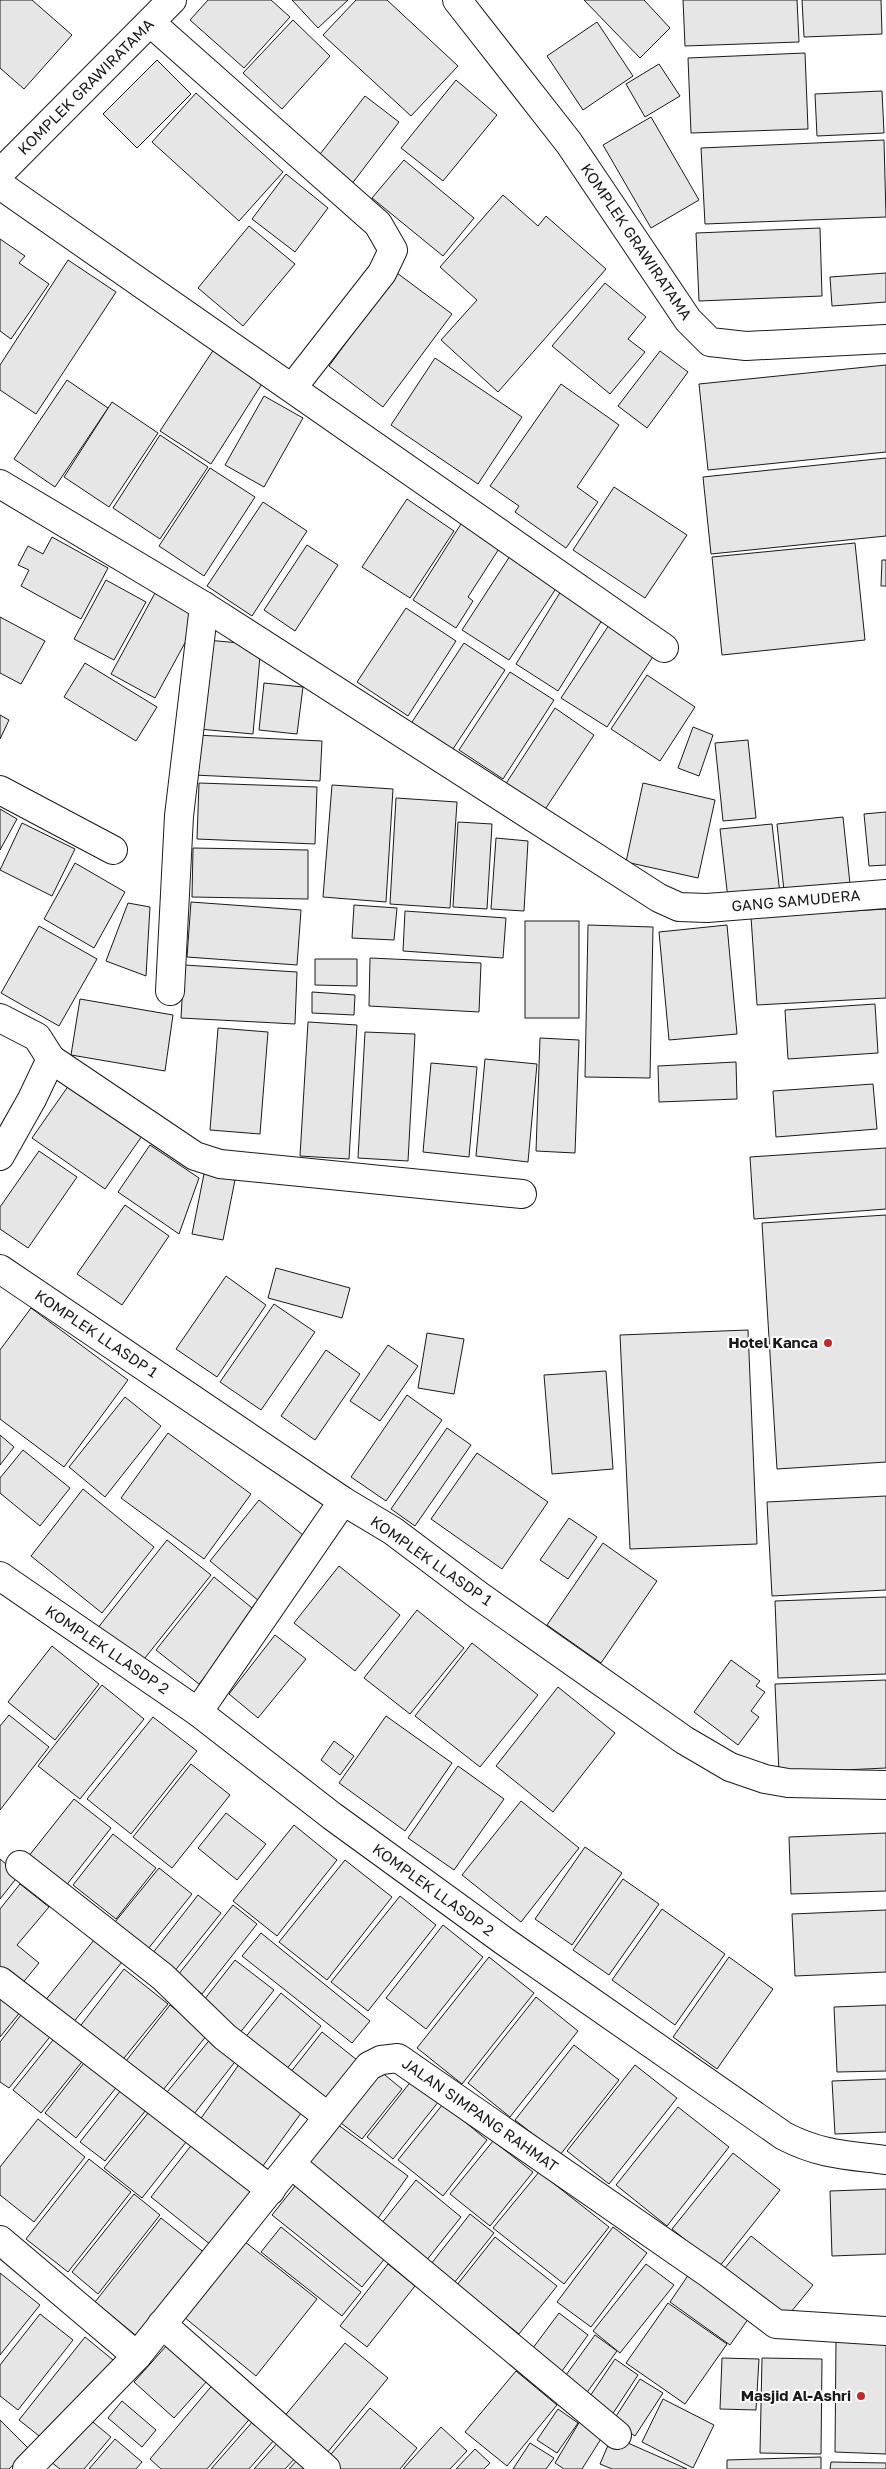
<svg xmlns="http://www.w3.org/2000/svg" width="886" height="2469" font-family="'Golos Text',sans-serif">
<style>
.building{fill:#e6e6e6;stroke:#1a1a1a}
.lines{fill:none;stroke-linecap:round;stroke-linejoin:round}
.minor-casing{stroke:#1a1a1a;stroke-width:30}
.minor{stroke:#fff;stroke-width:28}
.poi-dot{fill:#c62828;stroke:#fff;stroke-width:2}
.labels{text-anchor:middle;stroke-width:4;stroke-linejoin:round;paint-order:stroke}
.street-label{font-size:15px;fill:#1a1a1a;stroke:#fff}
.poi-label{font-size:15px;font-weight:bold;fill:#1a1a1a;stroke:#fff;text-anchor:end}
</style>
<rect width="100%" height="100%" fill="#fff"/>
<g class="building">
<path d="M0,0H32L72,35L24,89L0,68Z"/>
<path d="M208,0H271L290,17L244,68L190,20Z"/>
<path d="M292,0H348L318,28Z"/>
<path d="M356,0H387L458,66L411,116L323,35Z"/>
<path d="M584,0H644L670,28L640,58Z"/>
<path d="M683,0H797L799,42L685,46Z"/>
<path d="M802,0H881L882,34L804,37Z"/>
<path d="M293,20L330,56L282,109L243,73Z"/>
<path d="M597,22L633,76L583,110L547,56Z"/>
<path d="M805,53L808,129L691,133L688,58Z"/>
<path d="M157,60L191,94L137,148L103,114Z"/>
<path d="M659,64L680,96L645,117L626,84Z"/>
<path d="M456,80L497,115L443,181L401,148Z"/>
<path d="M882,91L884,133L817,136L815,94Z"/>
<path d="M196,93L283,172L239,221L152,142Z"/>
<path d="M365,96L399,122L351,185L317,158Z"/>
<path d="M651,117L699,200L651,228L603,145Z"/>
<path d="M884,140L886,217L705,224L701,148Z"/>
<path d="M404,160L474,218L443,256L372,198Z"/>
<path d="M286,174L328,208L295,252L252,219Z"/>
<path d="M503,195L538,226L546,216L606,269L498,392L441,340L477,300L440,267Z"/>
<path d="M249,226L295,264L243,326L198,288Z"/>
<path d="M820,228L822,296L699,301L696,233Z"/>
<path d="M0,239L25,256L19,263L49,284L11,339L0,331Z"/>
<path d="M68,260L116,292L36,414L0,390V365Z"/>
<path d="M397,273L452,314L383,407L329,366Z"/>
<path d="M886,273V302L832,306L830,277Z"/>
<path d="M605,283L646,317L628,339L645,352L610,394L552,346Z"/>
<path d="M216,346L265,379L211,464L160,431Z"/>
<path d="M660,351L688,372L647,428L618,406Z"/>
<path d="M435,358L522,417L478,484L391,425Z"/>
<path d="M886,365V452L708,470L699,384Z"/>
<path d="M67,380L108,408L55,487L14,459Z"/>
<path d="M561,384L619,425L577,487L598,502L566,548L515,512L519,506L490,486Z"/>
<path d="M264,396L303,418L264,487L225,465Z"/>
<path d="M112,402L158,433L109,507L64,477Z"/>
<path d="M160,435L208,467L160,539L113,508Z"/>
<path d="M886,458V536L711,554L703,477Z"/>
<path d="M210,468L255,497L204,576L159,546Z"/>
<path d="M614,487L687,535L645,598L573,550Z"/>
<path d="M407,499L454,531L410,598L362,567Z"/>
<path d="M263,502L307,531L252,616L207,586Z"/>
<path d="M466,516L504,541L468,597L473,601L456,628L413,600Z"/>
<path d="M52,537L108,568L81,619L21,586L29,570L18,565L28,546L43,554Z"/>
<path d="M855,543L865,640L722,655L712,557Z"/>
<path d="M307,545L338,565L295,631L264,610Z"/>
<path d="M510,556L557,587L509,660L462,630Z"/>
<path d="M882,560H886V586H881Z"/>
<path d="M106,580L146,602L114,660L74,639Z"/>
<path d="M561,591L604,617L558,691L516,664Z"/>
<path d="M155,593L199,617L155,698L111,674Z"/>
<path d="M406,608L456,641L408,716L357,682Z"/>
<path d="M0,617L45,641L21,684L0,673Z"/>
<path d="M609,625L654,655L607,727L561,698Z"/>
<path d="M207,640L261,645L253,734L199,729Z"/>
<path d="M464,643L505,670L451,752L410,725Z"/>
<path d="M85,663L157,707L136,741L64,697Z"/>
<path d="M510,672L554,700L503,779L459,750Z"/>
<path d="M647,675L695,707L660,761L611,729Z"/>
<path d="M264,683L303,687L297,734L259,730Z"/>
<path d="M555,708L594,735L544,811L505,785Z"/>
<path d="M0,715L9,720L0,739Z"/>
<path d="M693,727L713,735L699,776L678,768Z"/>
<path d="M195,735L322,741L320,781L194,775Z"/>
<path d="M748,740L756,818L723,821L715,743Z"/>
<path d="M199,783L317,787L315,844L197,839Z"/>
<path d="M643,783L715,800L698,878L626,862Z"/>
<path d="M332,785L393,789L386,902L323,897Z"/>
<path d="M396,798L457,802L450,908L390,904Z"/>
<path d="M0,809L17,819L0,850Z"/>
<path d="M886,812V865L869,866L864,814Z"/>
<path d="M843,817L850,884L784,891L777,824Z"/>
<path d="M458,822L492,824L487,909L453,907Z"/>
<path d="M22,823L75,849L52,896L0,870Z"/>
<path d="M772,824L780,894L728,899L720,829Z"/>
<path d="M496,838L528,841L524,911L491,909Z"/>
<path d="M193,848L308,850V899L192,897Z"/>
<path d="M75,863L125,892L94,948L44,919Z"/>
<path d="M191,902L301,910L297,965L187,957Z"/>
<path d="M128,903L150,907L146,976L106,961Z"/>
<path d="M354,905L397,908L394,940L352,938Z"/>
<path d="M886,909V998L757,1005L751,917Z"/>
<path d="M405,911L506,918L503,958L403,951Z"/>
<rect x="525" y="921" width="54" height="97"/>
<path d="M588,925L653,927L650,1078L585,1077Z"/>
<path d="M727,925L737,1034L669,1040L659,932Z"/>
<path d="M39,926L97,959L59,1026L1,993Z"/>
<path d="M370,958L481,963L479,1012L369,1006Z"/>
<path d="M315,959H357V986L315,985Z"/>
<path d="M184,965L297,972L295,1024L181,1018Z"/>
<path d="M312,992L355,995L354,1015L312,1013Z"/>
<path d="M80,999L173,1015L165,1071L71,1055Z"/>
<path d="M875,1004L878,1053L788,1059L785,1010Z"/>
<path d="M308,1022L357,1025L349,1159L300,1156Z"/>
<path d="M218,1028L268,1032L260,1134L210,1130Z"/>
<path d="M365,1032L415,1034L408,1161L358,1158Z"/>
<path d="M540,1038L579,1040L575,1153L536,1151Z"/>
<path d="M485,1059L537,1064L528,1162L476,1156Z"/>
<path d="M736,1062L737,1099L659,1102L658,1066Z"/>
<path d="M431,1063L477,1067L469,1157L423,1152Z"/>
<path d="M873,1084L877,1129L776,1137L773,1091Z"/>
<path d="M69,1085L142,1136L105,1189L32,1138Z"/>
<path d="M150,1145L199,1178L179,1234L118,1192Z"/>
<path d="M886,1148V1209L754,1219L750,1157Z"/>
<path d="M39,1151L77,1177L28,1248L0,1229V1207Z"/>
<path d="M204,1174L235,1180L223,1240L192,1234Z"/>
<path d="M125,1205L169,1236L122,1305L77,1274Z"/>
<path d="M886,1215V1462L777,1469L762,1223Z"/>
<path d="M276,1268L350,1288L342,1318L268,1298Z"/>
<path d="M226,1276L266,1305L217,1377L176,1349Z"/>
<path d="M274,1304L315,1332L261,1410L220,1382Z"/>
<path d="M31,1308L128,1380L64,1467L0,1419V1350Z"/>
<path d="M748,1330L757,1544L630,1549L620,1335Z"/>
<path d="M427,1333L464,1339L454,1394L418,1388Z"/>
<path d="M388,1345L418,1366L380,1421L350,1401Z"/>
<path d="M326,1350L360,1374L315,1440L281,1416Z"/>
<path d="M606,1371L613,1469L552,1474L544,1375Z"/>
<path d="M407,1395L442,1420L386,1501L351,1477Z"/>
<path d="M125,1397L161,1426L105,1497L69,1467Z"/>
<path d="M447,1428L471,1445L415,1526L391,1509Z"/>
<path d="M168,1433L251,1494L204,1559L121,1498Z"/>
<path d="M0,1435L14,1447L0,1465Z"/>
<path d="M23,1450L70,1488L40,1526L0,1493V1478Z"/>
<path d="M477,1453L548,1502L502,1569L431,1519Z"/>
<path d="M83,1489L154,1547L102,1613L31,1556Z"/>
<path d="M886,1496V1590L772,1596L767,1502Z"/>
<path d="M259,1500L308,1539L259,1601L210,1561Z"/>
<path d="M569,1518L597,1537L568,1579L540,1560Z"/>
<path d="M167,1540L211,1575L137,1668L93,1634Z"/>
<path d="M603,1543L657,1581L601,1663L547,1625Z"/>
<path d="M339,1566L400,1615L355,1671L294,1623Z"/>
<path d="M214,1577L257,1612L199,1684L156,1650Z"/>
<path d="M886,1597V1674L778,1678L775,1601Z"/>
<path d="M417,1610L464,1648L410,1714L364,1678Z"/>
<path d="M275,1635L306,1659L258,1718L229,1694Z"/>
<path d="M472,1643L538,1695L480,1767L415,1716Z"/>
<path d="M52,1646L99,1684L55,1740L8,1702Z"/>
<path d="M731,1660L760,1681L756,1686L765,1692L751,1711L759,1717L738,1745L694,1712Z"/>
<path d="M886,1680V1768L779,1773L775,1684Z"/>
<path d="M102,1685L144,1719L80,1799L38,1766Z"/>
<path d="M558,1687L615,1733L553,1812L496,1766Z"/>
<path d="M9,1715L49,1747L0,1810V1726Z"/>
<path d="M386,1716L452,1763L405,1831L339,1783Z"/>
<path d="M153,1717L197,1751L131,1834L87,1799Z"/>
<path d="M334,1741L354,1756L340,1775L321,1760Z"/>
<path d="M191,1764L230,1795L172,1868L133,1837Z"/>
<path d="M458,1766L504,1799L454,1870L408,1838Z"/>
<path d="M74,1799L111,1828L65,1887L28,1857Z"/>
<path d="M521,1801L579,1848L521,1922L462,1875Z"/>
<path d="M226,1813L266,1844L237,1880L198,1848Z"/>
<path d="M294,1825L337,1860L277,1936L233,1901Z"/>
<path d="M886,1833V1891L791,1894L789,1837Z"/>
<path d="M113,1834L156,1868L116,1919L73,1885Z"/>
<path d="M585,1847L622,1873L572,1945L535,1919Z"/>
<path d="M0,1859L19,1875L0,1899Z"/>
<path d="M345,1860L392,1897L327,1980L279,1942Z"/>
<path d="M159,1868L192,1894L148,1949L115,1922Z"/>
<path d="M623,1879L659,1904L609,1975L573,1950Z"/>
<path d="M20,1884L49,1907L17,1945L39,1963L17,1990L0,1976V1909Z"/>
<path d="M198,1895L221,1913L174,1972L152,1954Z"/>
<path d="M400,1896L436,1925L368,2011L331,1982Z"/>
<path d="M233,1905L257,1924L202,1994L178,1975Z"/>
<path d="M662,1909L725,1954L675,2025L612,1980Z"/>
<path d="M886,1910V1972L795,1976L792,1914Z"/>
<path d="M443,1925L483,1957L426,2029L386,1998Z"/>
<path d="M261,1933L370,2021L352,2043L242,1956Z"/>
<path d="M94,1940L122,1962L72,2024L44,2002Z"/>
<path d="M489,1957L534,1993L462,2084L417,2048Z"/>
<path d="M729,1957L773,1989L717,2069L673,2037Z"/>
<path d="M235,1960L274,1990L235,2039L197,2009Z"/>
<path d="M124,1969L168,2004L120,2063L78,2029Z"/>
<path d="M281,1993L321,2026L285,2071L244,2039Z"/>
<path d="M0,1994L21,2011L0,2037Z"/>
<path d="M536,1997L578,2031L510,2117L468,2083Z"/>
<path d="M170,2005L207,2035L163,2090L126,2061Z"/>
<path d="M886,2005V2071L837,2072L834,2007Z"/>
<path d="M24,2011L53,2033L9,2088L0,2082V2042Z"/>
<path d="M322,2032L357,2060L325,2102L290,2073Z"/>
<path d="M57,2035L85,2058L41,2113L13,2090Z"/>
<path d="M212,2037L238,2058L190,2119L163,2097Z"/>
<path d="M574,2045L619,2080L560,2155L515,2120Z"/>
<path d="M87,2059L119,2084L76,2138L45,2113Z"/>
<path d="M240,2063L304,2109L260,2170L197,2124Z"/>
<path d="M635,2065L677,2098L609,2184L567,2151Z"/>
<path d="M374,2066L402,2089L362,2139L333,2117Z"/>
<path d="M886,2079V2132L835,2134L832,2081Z"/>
<path d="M412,2080L439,2101L393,2159L367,2137Z"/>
<path d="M125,2085L150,2105L105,2161L80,2142Z"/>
<path d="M443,2104L487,2140L443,2196L398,2160Z"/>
<path d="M153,2107L190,2137L142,2198L104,2168Z"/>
<path d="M678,2107L729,2147L667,2226L616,2185Z"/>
<path d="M38,2119L85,2157L34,2222L0,2195V2167Z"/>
<path d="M330,2119L408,2176L376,2221L298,2164Z"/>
<path d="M197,2138L257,2186L211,2245L151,2197Z"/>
<path d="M493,2141L533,2172L490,2226L450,2194Z"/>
<path d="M733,2153L780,2190L719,2267L672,2229Z"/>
<path d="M89,2159L131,2192L68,2272L26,2239Z"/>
<path d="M539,2172L609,2227L564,2284L493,2228Z"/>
<path d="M416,2180L461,2217L426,2261L381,2224Z"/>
<path d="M296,2185L386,2257L362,2287L272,2215Z"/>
<path d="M886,2189V2254L832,2256L830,2191Z"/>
<path d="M134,2194L160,2215L98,2294L72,2272Z"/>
<path d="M470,2214L494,2233L454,2283L431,2264Z"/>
<path d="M161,2218L206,2254L139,2338L95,2302Z"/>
<path d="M281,2227L361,2292L342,2316L261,2252Z"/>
<path d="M613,2227L647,2253L591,2327L557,2302Z"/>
<path d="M751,2236L813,2285L782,2323L720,2274Z"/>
<path d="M495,2237L557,2286L519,2334L457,2285Z"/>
<path d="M244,2241L317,2299L256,2376L184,2317Z"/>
<path d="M388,2264L415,2286L367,2347L340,2326Z"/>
<path d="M646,2264L674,2285L620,2353L593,2331Z"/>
<path d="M691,2271L751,2315L730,2345L670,2302Z"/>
<path d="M0,2273L40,2305L0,2355Z"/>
<path d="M668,2303L727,2344L685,2404L626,2363Z"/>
<path d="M559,2313L588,2335L557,2378L527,2356Z"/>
<path d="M40,2314L73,2340L18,2410L0,2396V2365Z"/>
<path d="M595,2335L617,2351L580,2402L558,2386Z"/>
<path d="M85,2337L113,2360L48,2443L19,2420Z"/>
<path d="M836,2339L886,2341V2454L835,2452Z"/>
<path d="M345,2343L388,2378L327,2453L283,2418Z"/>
<path d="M168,2344L208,2380L174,2418L134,2382Z"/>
<path d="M722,2358L759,2359L756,2410L720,2409Z"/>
<path d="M762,2358L822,2359L821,2454L760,2453Z"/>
<path d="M615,2359L638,2375L608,2421L584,2405Z"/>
<path d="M516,2371L557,2405L507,2466L465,2432Z"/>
<path d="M640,2379L663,2393L635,2436L613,2421Z"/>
<path d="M215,2382L253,2415L207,2469H161L150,2459Z"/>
<path d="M663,2399L714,2425L693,2468L642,2442Z"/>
<path d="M122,2401L156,2430L142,2447L108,2418Z"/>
<path d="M370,2408L417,2448L400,2469H339L327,2459Z"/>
<path d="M558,2409L578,2423L557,2453L537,2440Z"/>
<path d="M583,2416L606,2431L582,2469H564L555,2463Z"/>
<path d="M88,2418L111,2437L84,2469H60L51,2462Z"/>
<path d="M0,2420L29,2449L9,2469H0Z"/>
<path d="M254,2420L275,2439L249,2469H211Z"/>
<path d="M441,2427L467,2451L450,2469H403Z"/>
<path d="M612,2436L687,2469H612L600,2464Z"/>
<path d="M115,2439L142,2462L136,2469H89Z"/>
<path d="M281,2439L298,2455L285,2469H254Z"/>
<path d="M530,2443L554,2458L546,2469H513Z"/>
<path d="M475,2449L490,2463L484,2469H456Z"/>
<path d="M300,2457L314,2469H289Z"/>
<path d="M821,2457V2469H727V2460Z"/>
<path d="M831,2462L886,2463V2469H830Z"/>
</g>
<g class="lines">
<g class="minor-casing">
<g id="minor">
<path d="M457,0L569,143L688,320L710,342L746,346L886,339"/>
<path d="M151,23L378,224L393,250L382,273L293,387"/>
<path d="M0,173L172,0"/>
<path d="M0,185L664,648"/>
<path d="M0,484L204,606L659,898L679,907L707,908L886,894"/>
<path d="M0,790L113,850"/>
<path d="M170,991L179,816L204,606"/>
<path d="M0,1018L37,1037L51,1059L32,1099L0,1156"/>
<path d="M51,1059L195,1156L220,1164L522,1194"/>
<path d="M0,1269L343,1501L393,1531L478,1595L684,1740L730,1767L765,1779L788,1783L886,1785"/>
<path d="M0,1576L198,1712L332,1816L504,1941L784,2136C821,2155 846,2155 886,2160"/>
<path d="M198,1712L343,1501"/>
<path d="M20,1865L163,1977L225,2037L327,2116"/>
<path d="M0,1981L271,2190"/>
<path d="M291,2164L617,2435"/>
<path d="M0,2240L137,2356"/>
<path d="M162,2324L326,2469"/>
<path d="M27,2469L137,2356L369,2066L381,2060L398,2058L711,2275L776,2324L886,2331"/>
</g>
</g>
<use href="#minor" class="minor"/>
</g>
<g class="poi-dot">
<circle cx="828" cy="1343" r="5"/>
<circle cx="861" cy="2396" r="5"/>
</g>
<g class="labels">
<g class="street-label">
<text transform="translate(86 87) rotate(-45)" y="5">KOMPLEK GRAWIRATAMA</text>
<text transform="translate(636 242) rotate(56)" y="5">KOMPLEK GRAWIRATAMA</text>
<text transform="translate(796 901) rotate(-5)" y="5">GANG SAMUDERA</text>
<text transform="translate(96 1334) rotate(34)" y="5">KOMPLEK LLASDP 1</text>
<text transform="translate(431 1561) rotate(35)" y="5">KOMPLEK LLASDP 1</text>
<text transform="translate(107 1650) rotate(34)" y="5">KOMPLEK LLASDP 2</text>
<text transform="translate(433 1890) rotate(36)" y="5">KOMPLEK LLASDP 2</text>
<text transform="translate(480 2115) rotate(35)" y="5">JALAN SIMPANG RAHMAT</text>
</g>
<g class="poi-label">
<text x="818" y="1348">Hotel Kanca</text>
<text x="851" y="2401">Masjid Al-Ashri</text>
</g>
</g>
</svg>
